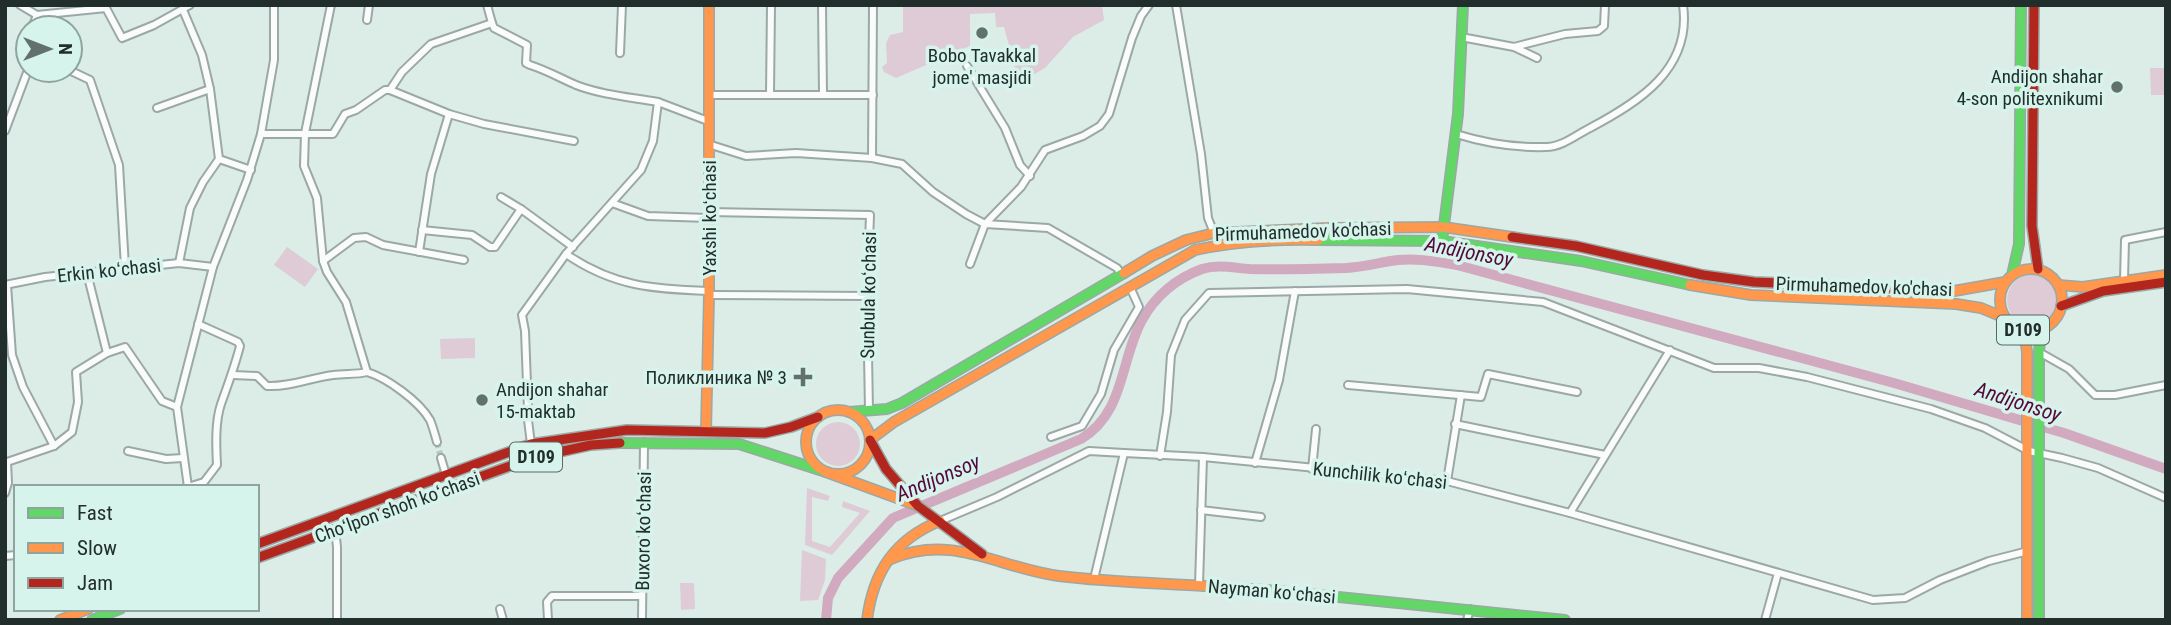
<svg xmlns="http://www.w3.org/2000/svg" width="2171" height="625" font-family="'Roboto Condensed',sans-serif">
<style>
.green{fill:#decbd6}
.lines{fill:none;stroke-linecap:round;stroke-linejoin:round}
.river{stroke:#d1aabf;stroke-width:10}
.street-tunnel{stroke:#b7c7c2;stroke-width:6;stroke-dasharray:6 3;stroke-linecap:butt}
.street-casing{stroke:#9ba8a5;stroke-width:10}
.fast-casing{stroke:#9ba8a5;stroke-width:12}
.slow-casing{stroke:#9ba8a5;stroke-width:12}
.jam-casing{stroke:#9ba8a5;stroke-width:12}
.street{stroke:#fafcfc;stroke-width:6}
.fast{stroke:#63d668;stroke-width:9}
.slow{stroke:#ff974d;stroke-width:9}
.jam{stroke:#b3261e;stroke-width:9}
.poi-dot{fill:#63716d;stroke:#d6f3ec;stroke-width:2.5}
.labels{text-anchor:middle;stroke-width:7;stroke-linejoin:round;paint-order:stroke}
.shield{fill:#d6f3ec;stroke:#586965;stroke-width:2}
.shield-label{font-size:18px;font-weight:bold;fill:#222e2b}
.poi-label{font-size:19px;fill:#222e2b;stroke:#d6f3ec;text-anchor:end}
.street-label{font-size:19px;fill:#222e2b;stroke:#d6f3ec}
.water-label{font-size:21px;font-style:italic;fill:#530939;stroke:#d6f3ec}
</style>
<rect width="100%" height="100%" fill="#dcede8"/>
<g class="green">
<path d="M903,5H1102L1104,20L1073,37L1045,68L1019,83L1004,27H996L995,13L970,14V46L896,78L884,72L882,67L887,63L886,43L890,35L903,32Z"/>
<path d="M2150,68H2166V95H2151Z"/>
<path d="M287,247L318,269L305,287L274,265Z"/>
<circle cx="2033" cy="300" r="26"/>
<path d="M475,338V358L441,359L440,339Z"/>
<circle cx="838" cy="444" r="22"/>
<path d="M807,488L830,496L828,501L812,497V541L830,547L860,513L842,507L843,501L870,511L832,555L805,545Z"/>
<path d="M802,550L826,559L825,580L818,600L800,601Z"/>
<path d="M680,583H694L695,609L681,610Z"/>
</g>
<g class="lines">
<path class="river" d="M826,620L828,598L838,578L893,518L1081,439C1125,413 1120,360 1142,320C1155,296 1177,278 1202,269C1218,264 1234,268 1250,269C1281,270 1314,269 1346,268C1364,267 1381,262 1398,260C1419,258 1437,262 1457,265L1894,383L2064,433L2166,469"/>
<path class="street-tunnel" d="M437,442L441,458"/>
<g class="street-casing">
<g id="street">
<path d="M20,5L37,15L106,8L122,38L154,25L190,5"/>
<path d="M331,5L305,133L304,166L317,198L323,261L327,272L346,302L367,372C387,378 419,401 430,420C433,427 435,435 437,442"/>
<path d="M822,5L823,94"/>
<path d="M1176,5L1201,154L1208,218L1214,233"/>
<path d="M183,10L202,55L210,89L219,159L251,170"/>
<path d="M367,20L369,5"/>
<path d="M492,23L494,28L527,45L526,63L530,65C546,70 560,78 576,85C602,95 630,97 658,102L653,141L641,170L566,254L522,315L525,331L528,410"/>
<path d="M32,28L37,15"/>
<path d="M1461,37L1514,47L1565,34L1598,31L1604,26L1605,5"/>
<path d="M28,40V46"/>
<path d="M1514,47L1537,58"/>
<path d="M620,53L622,5"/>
<path d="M967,66L1005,128L1020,165L1030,176"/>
<path d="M69,70L90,80L119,165L125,267"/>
<path d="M390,90L402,72L431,44L492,23L487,5"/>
<path d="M770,94L771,5"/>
<path d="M709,95H873"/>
<path d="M658,102L708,121"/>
<path d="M157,108L210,89"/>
<path d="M5,131L28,70"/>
<path d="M261,134H333L345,114L356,110L385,90H390L449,114L484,124L574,141"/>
<path d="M1456,134C1485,143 1515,148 1546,147C1562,147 1576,135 1590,128C1639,102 1692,69 1683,5"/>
<path d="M708,144L746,156L796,153L872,158L902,164L933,192L966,214L985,224L1048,228L1117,268L1122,275"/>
<path d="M872,158L873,5"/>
<path d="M501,197L521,209"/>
<path d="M612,203L648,216L708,218"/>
<path d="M708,212L870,215L867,296L869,411"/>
<path d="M422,230L472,235L490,247H495L521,209L573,247"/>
<path d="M419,252L431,174L449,114"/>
<path d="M566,254C614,287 654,289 709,291"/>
<path d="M323,261L354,238L366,237L383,245L464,260"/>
<path d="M179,263L190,208L203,182L219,159"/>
<path d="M970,264L985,224L1021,187L1045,150L1083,136L1100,126L1109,114L1132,38L1141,16L1149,5"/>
<path d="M87,273L107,353"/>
<path d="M2124,280L2125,240L2166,232"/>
<path d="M5,285L45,277L179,263L213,267"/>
<path d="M7,285L12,355L23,387L54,446"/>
<path d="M709,295L867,296"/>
<path d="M2039,352L2069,369L2095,395H2115L2166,385"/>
<path d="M233,375L257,376L267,386C291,387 310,378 333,375C345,373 355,375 367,372"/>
<path d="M1348,385L1481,397L1488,374L1577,392"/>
<path d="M528,420L531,444"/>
<path d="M1455,424L1605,455"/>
<path d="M1051,437L1082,426L1101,394L1114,350L1139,307L1130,287"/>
<path d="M128,451L166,459L183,458"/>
<path d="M1160,456L1167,412L1171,355L1185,320L1209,293L1407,289L1543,302L1714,368H1759L1807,377L1931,409L1985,428L2029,451L2062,458L2098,468L2166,498"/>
<path d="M441,458L446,475"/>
<path d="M1255,463L1279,380L1295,291"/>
<path d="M1312,469L1316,429"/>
<path d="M1447,481L1461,395"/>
<path d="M188,487L177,407L213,267L247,180L261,134L274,60V5"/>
<path d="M188,487L204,482L217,465C216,445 215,422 221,404C228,384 235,366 240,346L238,342L198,324"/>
<path d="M5,493L8,483L7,462L54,446L72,432L78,402L76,372L107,353L125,347L162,401L177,407"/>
<path d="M1201,510L1261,517"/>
<path d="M1570,513L1873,600L1905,598L1940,580L1989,561L2028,551"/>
<path d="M940,521L997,497L1089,451L1124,453"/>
<path d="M335,529L337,547V620"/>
<path d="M5,556L16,555"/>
<path d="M1094,579L1124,453L1203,457L1447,481L1570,513L1670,350"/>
<path d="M1199,585L1203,457"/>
<path d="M500,609L503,620"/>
<path d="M548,620L547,602L552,596H642"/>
<path d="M642,620L644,442"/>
<path d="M1467,620L1470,609"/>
<path d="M1765,620L1778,573"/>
</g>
</g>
<g class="fast-casing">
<g id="fast">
<path d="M1318,240L1442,241L1581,261L1690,285"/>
<path d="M1442,241L1458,114L1463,5"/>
<path d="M2012,275L2019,244L2021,5"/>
<path d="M849,412L887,409L902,403L1124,273"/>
<path d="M620,443L739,444L826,472"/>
<path d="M1205,586L1279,591L1565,620"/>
<path d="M92,620L120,609"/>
<path d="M2039,620V352L2040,340L2045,328"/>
</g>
</g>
<g class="slow-casing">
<g id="slow">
<circle cx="2031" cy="300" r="31"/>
<path d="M1124,273L1152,256L1186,240L1214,233L1329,228L1443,227L1512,237"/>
<path d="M1690,285L1751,295L1956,304L1981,308L2005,318"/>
<path d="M2058,285L2083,287L2166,275"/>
<path d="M1893,288L1954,291L2005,282"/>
<path d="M2012,325L2026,344L2027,352V620"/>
<circle cx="838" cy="442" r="32"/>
<path d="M706,431L709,295V5"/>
<path d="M870,440L894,422L1195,250C1236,241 1276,239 1318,240"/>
<path d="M826,472L916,505"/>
<path d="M891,559C954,533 998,568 1059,576C1107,582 1156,583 1205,586"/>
<path d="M60,620L88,609"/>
<path d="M867,620C873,572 895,539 940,521"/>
</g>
</g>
<g class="jam-casing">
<g id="jam">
<path d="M2034,5L2032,226L2038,269"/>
<path d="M1512,237L1576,246L1703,275L1754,282L1893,288"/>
<path d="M2061,306L2103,291L2166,282"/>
<path d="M870,440L886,469L918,506L982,554"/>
<path d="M257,544L531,444L627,430L765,433L791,427L818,417"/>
<path d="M257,558L532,458L591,445L620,443"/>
</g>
</g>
<use href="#street" class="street"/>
<use href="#fast" class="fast"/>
<use href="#slow" class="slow"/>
<use href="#jam" class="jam"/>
</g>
<g class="poi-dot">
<circle cx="982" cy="33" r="7"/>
<circle cx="2117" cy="87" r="7"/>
<path d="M799.5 366.5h7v7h7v7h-7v7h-7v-7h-7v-7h7z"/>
<circle cx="482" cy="400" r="7"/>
</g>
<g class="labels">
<g class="shield">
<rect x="1997" y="315.5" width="52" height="29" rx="5"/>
<rect x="510" y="442.5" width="52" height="29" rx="5"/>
</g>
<g class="shield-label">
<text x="2023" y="336">D109</text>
<text x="536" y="463">D109</text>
</g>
<g class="poi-label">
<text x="982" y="62" text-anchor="middle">Bobo Tavakkal<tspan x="982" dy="22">jome' masjidi</tspan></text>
<text x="2103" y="83">Andijon shahar<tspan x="2103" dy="22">4-son politexnikumi</tspan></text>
<text x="787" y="384">Поликлиника № 3</text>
<text x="496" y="396" text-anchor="start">Andijon shahar<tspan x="496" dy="22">15-maktab</tspan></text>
</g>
<g class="street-label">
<text transform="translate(709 218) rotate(-90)" y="7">Yaxshi koʻchasi</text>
<text transform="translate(1303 231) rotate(-2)" y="7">Pirmuhamedov ko'chasi</text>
<text transform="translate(109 270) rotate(-6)" y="7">Erkin koʻchasi</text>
<text transform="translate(1864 286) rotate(2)" y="7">Pirmuhamedov ko'chasi</text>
<text transform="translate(868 295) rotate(-89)" y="7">Sunbula koʻchasi</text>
<text transform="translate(1380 475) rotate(6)" y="7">Kunchilik koʻchasi</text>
<text transform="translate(397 507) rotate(-20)" y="7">Choʻlpon shoh koʻchasi</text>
<text transform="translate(643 531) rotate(-89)" y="7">Buxoro koʻchasi</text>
<text transform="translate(1272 591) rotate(5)" y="7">Nayman koʻchasi</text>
</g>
<g class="water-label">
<text transform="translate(1469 252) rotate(11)" y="7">Andijonsoy</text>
<text transform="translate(2018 402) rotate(18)" y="7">Andijonsoy</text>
<text transform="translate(938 478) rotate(-23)" y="7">Andijonsoy</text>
</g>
</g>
<rect width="2171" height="625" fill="none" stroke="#222e2b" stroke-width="14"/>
<rect x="14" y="485" width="245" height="126" fill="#d6f3ec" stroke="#8ea49f" stroke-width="2"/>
<rect x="28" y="508" width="35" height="10" fill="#63d668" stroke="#8ea49f" stroke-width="2"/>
<text x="77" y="520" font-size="21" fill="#222e2b">Fast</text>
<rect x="28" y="543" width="35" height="10" fill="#ff974d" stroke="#8ea49f" stroke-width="2"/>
<text x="77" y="555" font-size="21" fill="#222e2b">Slow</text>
<rect x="28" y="578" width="35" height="10" fill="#b3261e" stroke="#8ea49f" stroke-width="2"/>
<text x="77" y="590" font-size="21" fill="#222e2b">Jam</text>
<g transform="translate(49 49) rotate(90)"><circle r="33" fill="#d6f3ec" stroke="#8ea49f" stroke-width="2"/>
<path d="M0-5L12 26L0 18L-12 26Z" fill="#63716d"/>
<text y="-10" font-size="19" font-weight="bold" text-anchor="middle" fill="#222e2b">N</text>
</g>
</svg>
